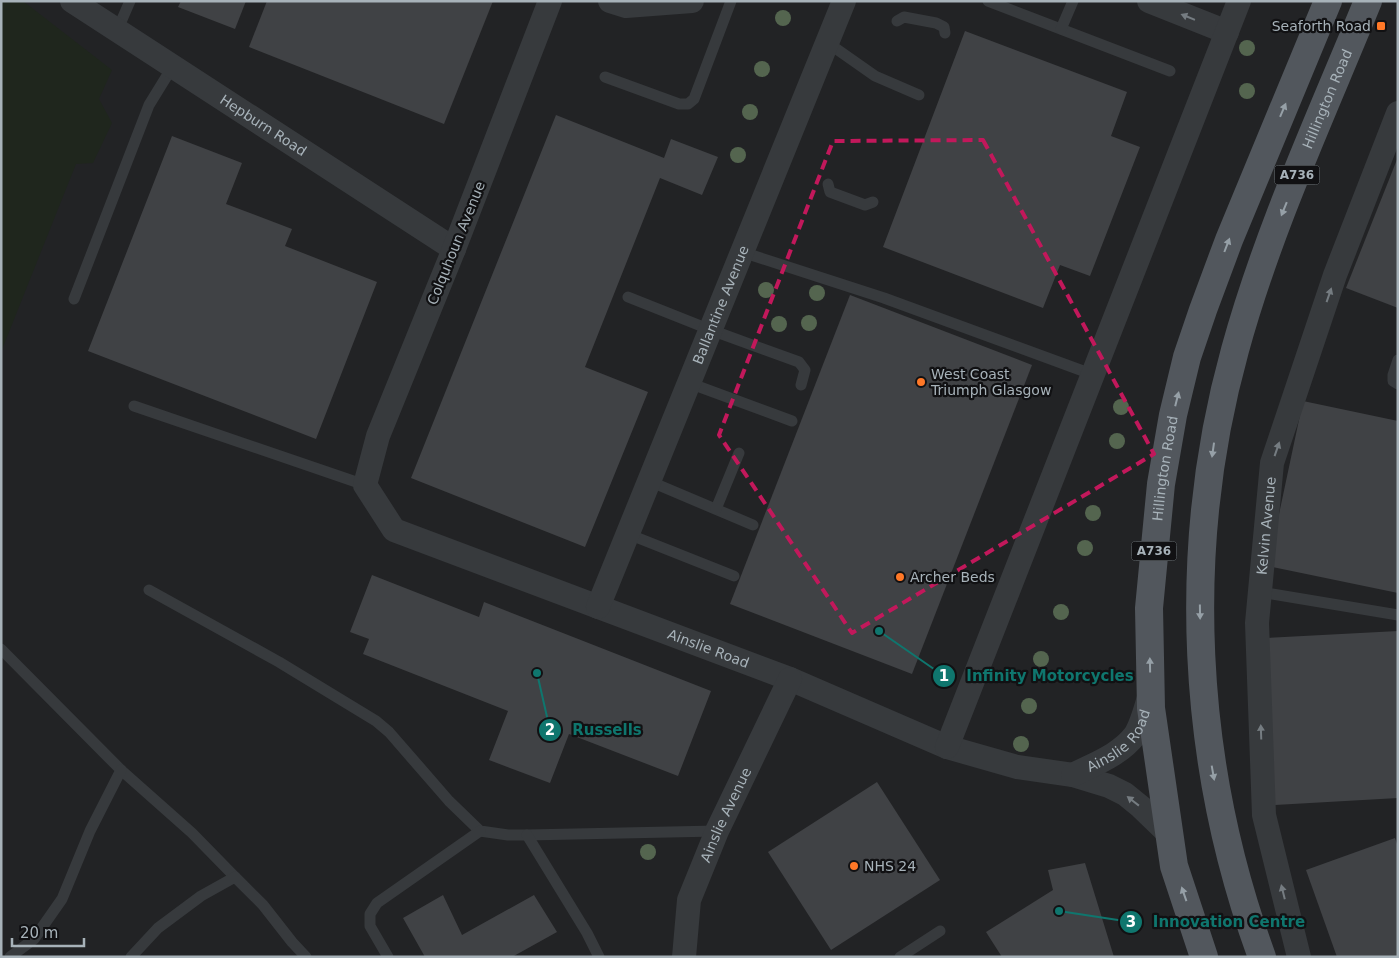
<svg xmlns="http://www.w3.org/2000/svg" width="1399" height="958" font-family="'DejaVu Sans',sans-serif">
<style>
.built{fill:#222325}
.green{fill:#1f261d}
.building{fill:#404245}
.lines{fill:none;stroke-linecap:round;stroke-linejoin:round}
.lane{stroke:#373a3d;stroke-width:11}
.street{stroke:#373a3d;stroke-width:24}
.primary{stroke:#52575d;stroke-width:28}
.tree{fill:#54654f}
.oneway{fill:#757c81}
.oneway2{fill:#96a0a7}
.marked{fill:none;stroke:#c2185b;stroke-width:4;stroke-dasharray:10 6;stroke-linejoin:round}
.poi-dot{fill:#ff7827;stroke:#111113;stroke-width:2}
.labels{text-anchor:middle;stroke-width:4.5;stroke-linejoin:round;paint-order:stroke}
.shield{fill:#111113;stroke:#7a8287;stroke-width:1}
.shield-label{font-size:12px;font-weight:bold;fill:#a7b2b9}
.poi-label{font-size:14px;fill:#a7b2b9;stroke:#111113;text-anchor:start}
.street-label{font-size:14px;fill:#a7b2b9;stroke:#111113}
.leader{fill:none;stroke:#0f766e;stroke-width:2}
.callout-dot{fill:#0f766e;stroke:#111113;stroke-width:2}
.mark-label{font-size:15px;text-anchor:middle;font-weight:bold;fill:#fff}
.callout-label{font-size:15px;text-anchor:middle;font-weight:bold;fill:#0f766e;stroke:#111113;stroke-width:4.5;stroke-linejoin:round;paint-order:stroke}
</style>
<rect width="100%" height="100%" fill="#161618"/>
<rect class="built" x="1" y="1" width="1397" height="956"/>
<path class="green" d="M1,1H23L112,70L99,99L112,123L93,163L76,164L1,352Z"/>
<g class="building">
<path d="M181,1H246L235,29L178,7Z"/>
<path d="M267,1H493L444,124L249,47Z"/>
<path d="M965,31L1127,92L1111,136L1140,147L1090,276L1060,265L1043,308L883,247Z"/>
<path d="M556,115L664,158L671,139L718,157L702,195L660,178L585,367L648,392L585,547L411,478Z"/>
<path d="M172,136L242,163L226,204L292,229L285,246L377,282L316,439L88,351Z"/>
<path d="M1398,157V308L1346,288Z"/>
<path d="M850,295L1032,365L912,674L730,604Z"/>
<path d="M1303,401L1398,421V593L1268,566Z"/>
<path d="M372,575L479,617L484,602L711,691L678,776L569,734L550,783L489,760L508,711L363,654L369,639L350,632Z"/>
<path d="M1398,631V798L1275,805L1266,638Z"/>
<path d="M877,782L940,880L831,950L768,852Z"/>
<path d="M1395,838L1398,847V957H1337L1306,870Z"/>
<path d="M1085,863L1114,957H1002L986,932L1053,890L1048,870Z"/>
<path d="M443,895L462,935L534,895L557,932L512,957H425L403,918Z"/>
</g>
<g class="lines">
<g class="lane">
<path d="M988,1L1170,71"/>
<path d="M897,21L904,17L936,23L944,27L945,33"/>
<path d="M1061,29L1073,1"/>
<path d="M117,31L130,1"/>
<path d="M828,43L875,76L919,95"/>
<path d="M605,77L679,104H688L694,99L731,1"/>
<path d="M828,184L830,192L865,205L873,202"/>
<path d="M742,252L884,298L1094,375"/>
<path d="M628,297L711,330L799,362L805,370L801,385"/>
<path d="M74,299L149,105L173,66"/>
<path d="M1398,360L1393,375V381L1398,384"/>
<path d="M689,383L792,421"/>
<path d="M134,406L365,485"/>
<path d="M649,481L753,525"/>
<path d="M716,509L739,453"/>
<path d="M628,534L734,576"/>
<path d="M149,590L279,662L376,721L389,732L449,801L480,831L508,835H527L717,831"/>
<path d="M1260,592L1398,615"/>
<path d="M1,649L121,770L192,833L235,877"/>
<path d="M527,835L587,933L599,957"/>
<path d="M10,957L34,939L62,899L90,831L121,770"/>
<path d="M131,957L158,928L201,896L235,877L263,905L292,942L306,957"/>
<path d="M388,957L370,926V914L377,903L480,831"/>
<path d="M900,957L940,931"/>
</g>
<g class="street">
<path id="s1" d="M72,1L454,249"/>
<path id="s2" d="M550,1L454,249L378,436L365,485L394,530L790,679L947,747L1017,767L1073,775L1109,786L1125,794L1141,807L1169,834"/>
<path d="M610,1L626,6L692,1"/>
<path d="M1149,1L1227,32"/>
<path id="s3" d="M598,607L844,1"/>
<path d="M947,747L1239,1"/>
<path id="s4" d="M1073,775C1094,764 1120,755 1135,735C1142,724 1146,707 1150,694"/>
<path id="s5" d="M684,957L689,900L717,831L790,679"/>
<path id="s6" d="M1299,957L1264,815L1257,623L1272,463L1335,275L1398,113"/>
</g>
<g class="primary">
<path id="s7" d="M1204,957L1174,866L1151,708L1149,608L1161,484L1173,415L1187,357L1203,310L1229,240L1328,1"/>
<path id="s8" d="M1262,957C1191,764 1180,548 1235,350C1268,230 1321,116 1368,1"/>
</g>
</g>
<g class="tree">
<circle cx="783" cy="18" r="8"/>
<circle cx="1247" cy="48" r="8"/>
<circle cx="762" cy="69" r="8"/>
<circle cx="1247" cy="91" r="8"/>
<circle cx="750" cy="112" r="8"/>
<circle cx="738" cy="155" r="8"/>
<circle cx="766" cy="290" r="8"/>
<circle cx="817" cy="293" r="8"/>
<circle cx="809" cy="323" r="8"/>
<circle cx="779" cy="324" r="8"/>
<circle cx="1121" cy="407" r="8"/>
<circle cx="1117" cy="441" r="8"/>
<circle cx="1093" cy="513" r="8"/>
<circle cx="1085" cy="548" r="8"/>
<circle cx="1061" cy="612" r="8"/>
<circle cx="1041" cy="659" r="8"/>
<circle cx="1029" cy="706" r="8"/>
<circle cx="1021" cy="744" r="8"/>
<circle cx="648" cy="852" r="8"/>
</g>
<defs><path id="oneway-solid" d="M-6-.8H1V-3.2L6.5 0L1 3.2V.8H-6Z" transform="scale(1.25)"/></defs>
<g class="oneway">
<use href="#oneway-solid" transform="translate(1188 17) rotate(-158)"/>
<use href="#oneway-solid" transform="translate(1329 295) rotate(-71)"/>
<use href="#oneway-solid" transform="translate(1277 449) rotate(-71)"/>
<use href="#oneway-solid" transform="translate(1261 732) rotate(-92)"/>
<use href="#oneway-solid" transform="translate(1133 801) rotate(-142)"/>
<use href="#oneway-solid" transform="translate(1283 892) rotate(-104)"/>
</g>
<g class="oneway2">
<use href="#oneway-solid" transform="translate(1283 110) rotate(-67)"/>
<use href="#oneway-solid" transform="translate(1284 209) rotate(112)"/>
<use href="#oneway-solid" transform="translate(1227 245) rotate(-69)"/>
<use href="#oneway-solid" transform="translate(1177 399) rotate(-76)"/>
<use href="#oneway-solid" transform="translate(1213 450) rotate(98)"/>
<use href="#oneway-solid" transform="translate(1200 612) rotate(89)"/>
<use href="#oneway-solid" transform="translate(1150 665) rotate(-91)"/>
<use href="#oneway-solid" transform="translate(1213 773) rotate(80)"/>
<use href="#oneway-solid" transform="translate(1184 894) rotate(-109)"/>
</g>
<path class="marked" d="M983,140L1154,454L852,633L719,435L833,141Z"/>
<g class="poi-dot">
<rect x="1376" y="21" width="10" height="10" rx="2.5"/>
<circle cx="921" cy="382" r="5"/>
<circle cx="900" cy="577" r="5"/>
<circle cx="854" cy="866" r="5"/>
</g>
<g class="labels">
<g class="shield">
<rect x="1274.5" y="165.5" width="45" height="19" rx="4"/>
<rect x="1131.5" y="541.5" width="45" height="19" rx="4"/>
</g>
<g class="shield-label">
<text x="1297" y="179">A736</text>
<text x="1154" y="555">A736</text>
</g>
<g class="poi-label">
<text x="1371" y="31" text-anchor="end">Seaforth Road</text>
<text x="931" y="379">West Coast<tspan x="931" dy="16">Triumph Glasgow</tspan></text>
<text x="910" y="582">Archer Beds</text>
<text x="864" y="871">NHS 24</text>
</g>
<g class="street-label">
<text dy="5" stroke="none"><textPath href="#s8" startOffset="885">Hillington Road</textPath></text>
<text dy="5" stroke="none"><textPath href="#s1" startOffset="228">Hepburn Road</textPath></text>
<text transform="translate(456 243) rotate(-68)" y="5">Colquhoun Avenue</text>
<text dy="5" stroke="none"><textPath href="#s3" startOffset="326">Ballantine Avenue</textPath></text>
<text dy="5" stroke="none"><textPath href="#s7" startOffset="496">Hillington Road</textPath></text>
<text dy="5" stroke="none"><textPath href="#s6" startOffset="436">Kelvin Avenue</textPath></text>
<text dy="5" stroke="none"><textPath href="#s2" startOffset="908">Ainslie Road</textPath></text>
<text dy="5" stroke="none"><textPath href="#s4" startOffset="59">Ainslie Road</textPath></text>
<text dy="5" stroke="none"><textPath href="#s5" startOffset="150">Ainslie Avenue</textPath></text>
</g>
</g>
<path class="leader" d="M879 631L944 676M537 673L550 730M1059 911L1131 922"/>
<g class="callout-dot">
<circle cx="879" cy="631" r="5"/>
<circle cx="537" cy="673" r="5"/>
<circle cx="1059" cy="911" r="5"/>
<circle cx="944" cy="676" r="12"/>
<circle cx="550" cy="730" r="12"/>
<circle cx="1131" cy="922" r="12"/>
</g>
<g class="mark-label">
<text x="944" y="681">1</text>
<text x="550" y="735">2</text>
<text x="1131" y="927">3</text>
</g>
<g class="callout-label">
<text x="1050" y="681">Infinity Motorcycles</text>
<text x="607" y="735">Russells</text>
<text x="1229" y="927">Innovation Centre</text>
</g>
<rect width="1399" height="958" fill="none" stroke="#a7b2b9" stroke-width="5"/>
<path d="M12 938v8h72v-8" fill="none" stroke="#a7b2b9" stroke-width="2.5"/>
<text x="20" y="938" font-size="15" fill="#a7b2b9" stroke="#111113" stroke-width="4" paint-order="stroke">20 m</text>
</svg>
